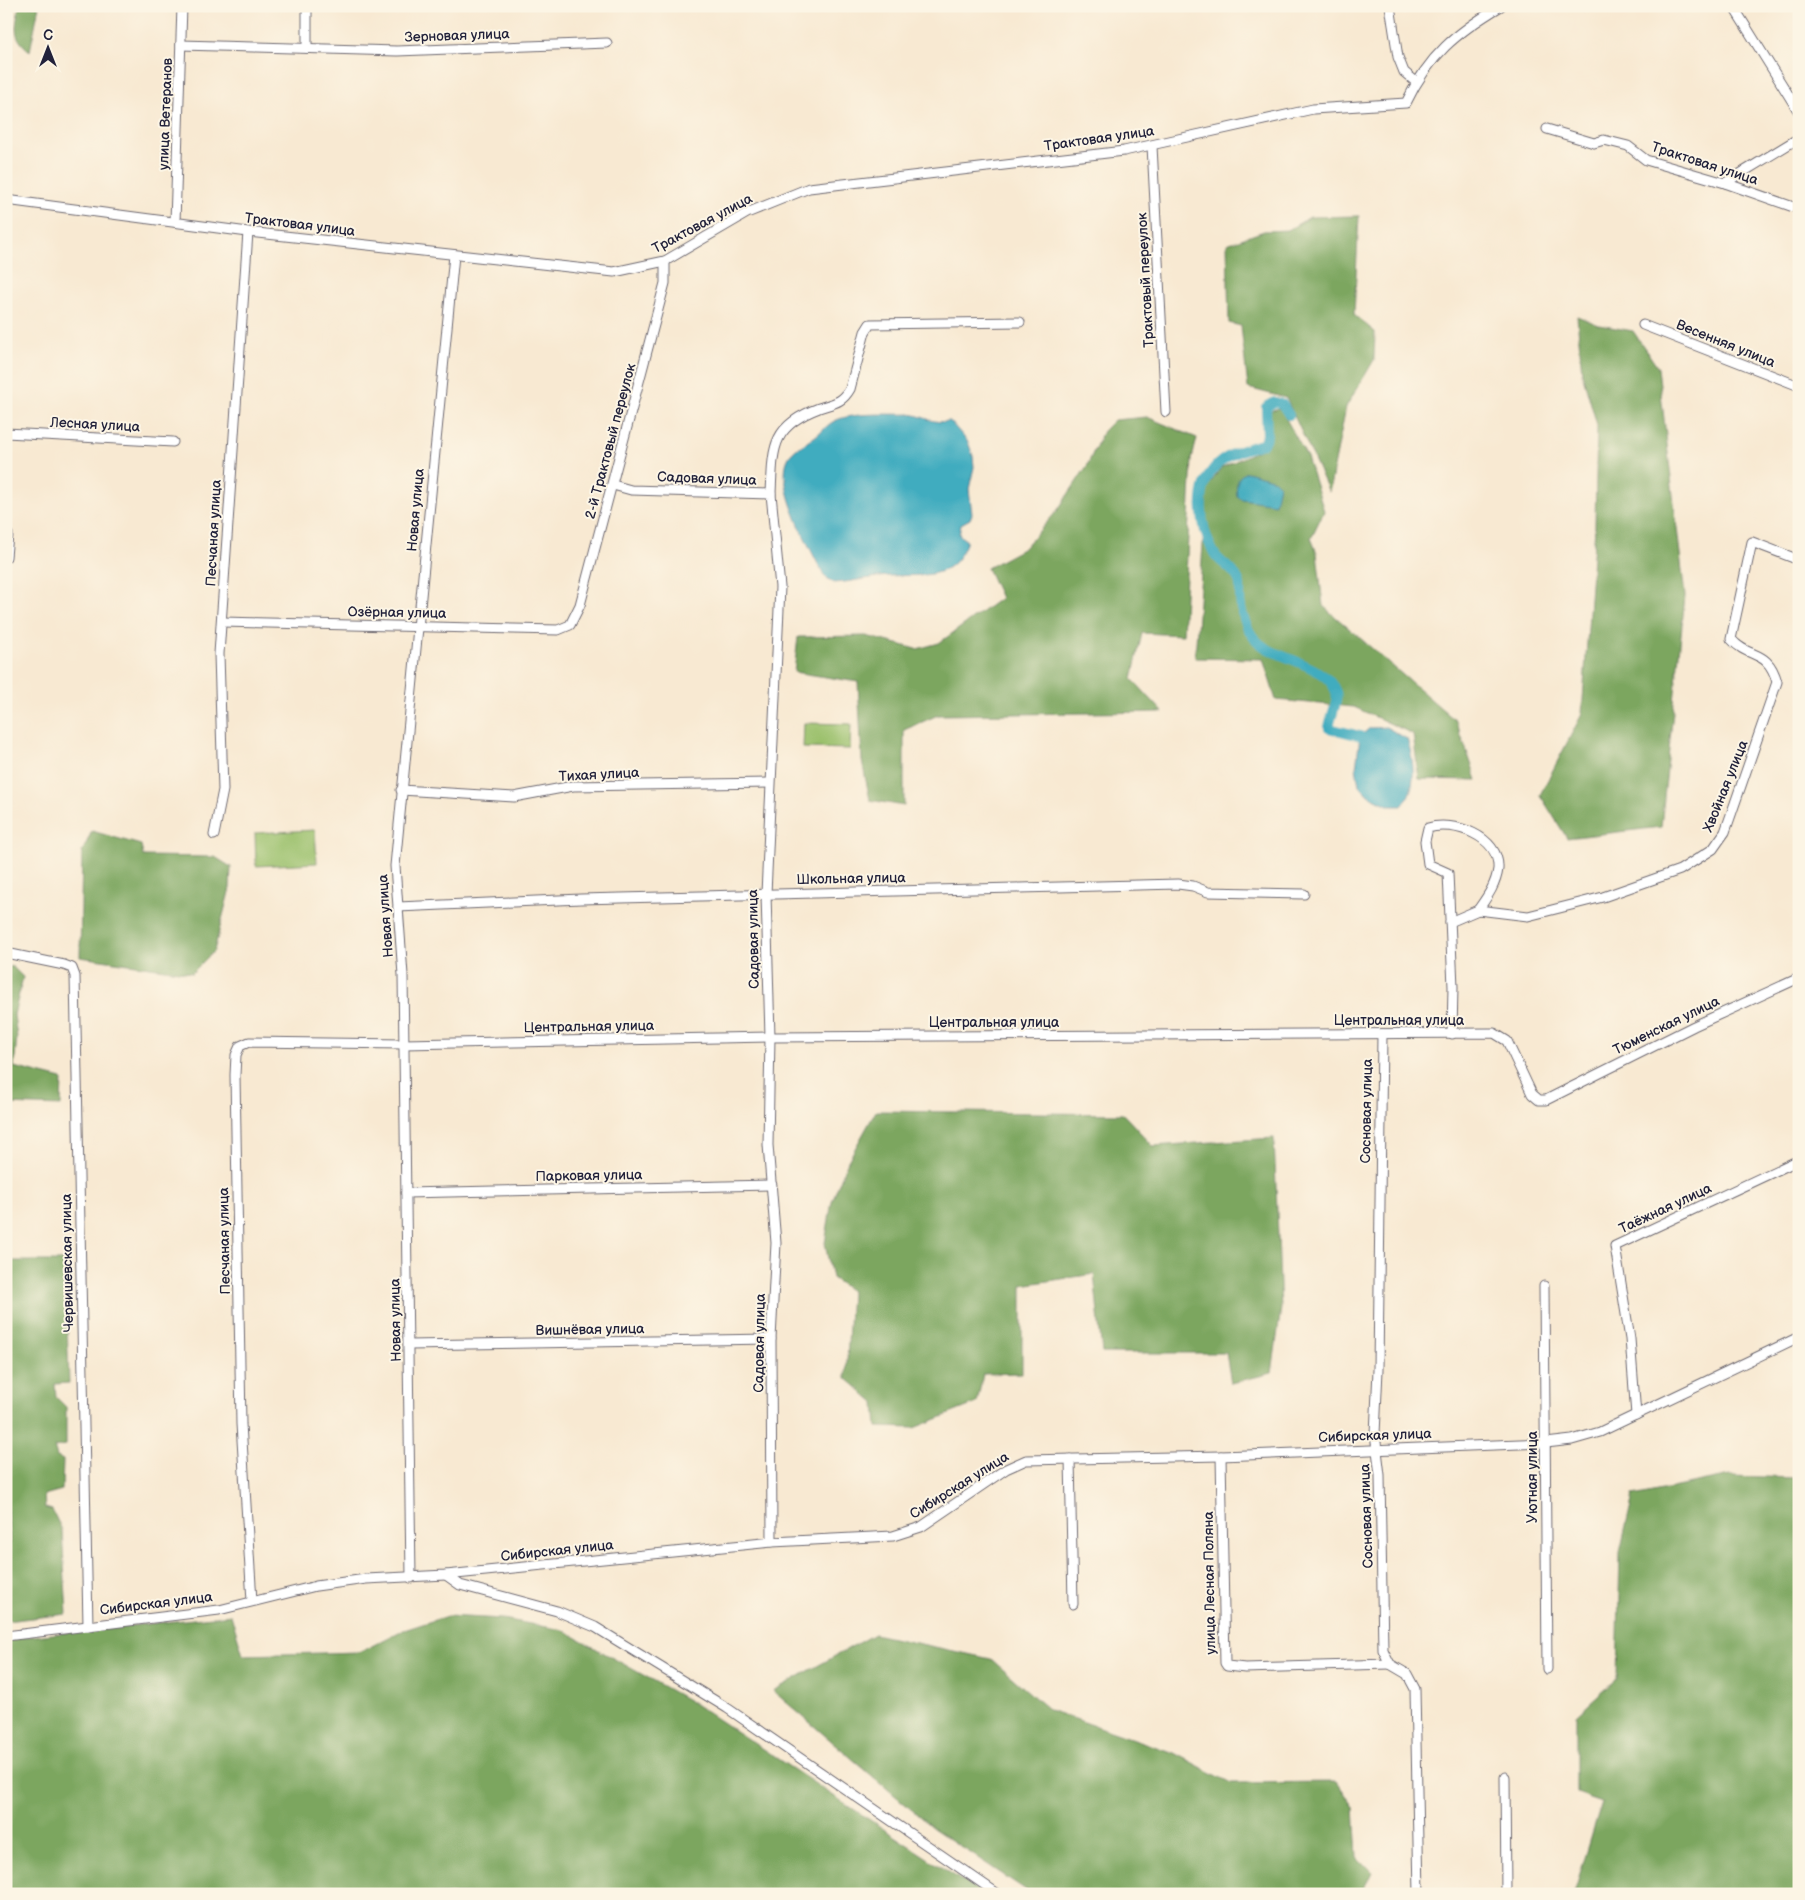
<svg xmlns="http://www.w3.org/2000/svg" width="1805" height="1900" font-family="'Balsamiq Sans',sans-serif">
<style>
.green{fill:#9ac06b;stroke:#5e7153}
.forest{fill:#7ba65f;stroke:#4e644d}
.water{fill:#40acbf;stroke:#31677d}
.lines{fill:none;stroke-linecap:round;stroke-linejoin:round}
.canal{stroke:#40acbf;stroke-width:10}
.minor-casing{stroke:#6d6870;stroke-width:11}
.minor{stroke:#fff;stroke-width:9}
.labels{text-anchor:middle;stroke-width:4;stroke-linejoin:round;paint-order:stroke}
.street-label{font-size:14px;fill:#22223b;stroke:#fcf5e5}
</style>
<rect width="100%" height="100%" fill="#fcf5e5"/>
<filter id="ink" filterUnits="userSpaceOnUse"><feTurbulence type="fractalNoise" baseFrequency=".02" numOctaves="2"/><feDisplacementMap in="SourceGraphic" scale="10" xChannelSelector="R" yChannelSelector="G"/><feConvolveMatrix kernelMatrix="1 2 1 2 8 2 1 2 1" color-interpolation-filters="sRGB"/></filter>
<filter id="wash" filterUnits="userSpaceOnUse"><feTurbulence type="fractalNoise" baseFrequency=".0096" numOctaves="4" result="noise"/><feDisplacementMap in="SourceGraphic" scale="20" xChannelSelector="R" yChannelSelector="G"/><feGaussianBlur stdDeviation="1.12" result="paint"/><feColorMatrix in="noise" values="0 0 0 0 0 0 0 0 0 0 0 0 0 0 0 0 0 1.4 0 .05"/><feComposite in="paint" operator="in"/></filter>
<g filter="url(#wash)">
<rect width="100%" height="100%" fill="#f8e9d2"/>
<g class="green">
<path d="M804,723L851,724L850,749L803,748Z"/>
<path d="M315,830L317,863L256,866L255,833Z"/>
</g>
<g class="forest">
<path d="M19,6H39L30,51C11,36 16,28 19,6Z"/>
<path d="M1359,216L1354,315L1375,332L1374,360L1346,407L1329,492L1286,398L1248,388L1241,326L1229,323L1227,244L1264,231L1288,230L1310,217Z"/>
<path d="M1577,316L1599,325L1633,331L1658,368L1685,596L1661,827L1567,838L1540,795L1582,714L1595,527L1597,425L1582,373Z"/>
<path d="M1280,408L1307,457L1324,511L1311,538L1317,553L1323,606L1456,721L1477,780L1419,779L1413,734L1354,707L1276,700L1263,659L1195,658L1207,488L1221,468L1267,446L1269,411Z"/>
<path d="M1147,417L1197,438L1192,459L1183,635L1142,633L1132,679L1163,712L938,715L904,730V806L870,800L862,761L858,682L794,672L798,637L866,636L917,649L939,643L1001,598L987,568L1024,548L1057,511L1087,466L1103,431L1114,420Z"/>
<path d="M92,831L141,845L143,856L215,857L231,867L230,888L214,951L192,973L80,957L82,852Z"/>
<path d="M6,966L13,967L23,977L14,1015L17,1037L14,1067L62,1079L61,1106L6,1104Z"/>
<path d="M876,1111L1123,1114L1153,1146L1274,1138L1281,1308L1272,1373L1231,1383L1226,1353H1102L1094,1274L1022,1285V1373L983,1374L977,1403L914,1428L877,1427L875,1403L846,1378L851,1291L832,1278L825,1243L832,1201L848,1161Z"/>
<path d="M6,1261H65L69,1383L55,1384L56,1397L66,1407V1445L54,1447L57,1457L63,1460L62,1490L44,1495L45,1508L52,1510L62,1530L67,1614L6,1621V1544H10L6,1502Z"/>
<path d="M1730,1476L1799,1478V1894H1574L1602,1802L1576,1793V1716L1617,1679L1620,1552L1633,1496Z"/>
<path d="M231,1615L243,1655L360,1652L401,1631L447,1616L503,1619L563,1630L693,1703L982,1894H6V1639Z"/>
<path d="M874,1634L991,1659L1049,1710L1174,1753L1231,1783L1337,1782L1354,1807L1357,1857L1372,1872L1361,1894H1032L933,1828L773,1691Z"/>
</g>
<g class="water">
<path d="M910,414C928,417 931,424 950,421L968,442L973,456L974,467L969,489L972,514L970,519L961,524L959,535L967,541C952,582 923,574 889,576C871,577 852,582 834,583L824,576C811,549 770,480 791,454C796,448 805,444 810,440C818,435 824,428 831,423C849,411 889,415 910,414Z"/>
<path d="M1247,472L1275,480L1279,485L1275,504L1242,499L1237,496C1236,485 1236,476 1247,472Z"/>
<path d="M1386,727L1407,739C1414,761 1418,787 1402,806H1390L1368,795L1359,785L1356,768L1360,736L1370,728Z"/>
</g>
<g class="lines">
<path class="canal" d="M1289,415L1282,404L1275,402L1266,407L1267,435L1263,444C1249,447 1228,454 1218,464C1194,486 1200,528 1214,553C1220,564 1234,568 1239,581C1241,585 1240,591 1240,595C1240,611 1246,630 1257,641C1276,660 1326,663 1336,692C1339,700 1330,718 1329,728L1360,736"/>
</g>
</g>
<g filter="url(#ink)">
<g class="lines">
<g class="minor-casing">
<g id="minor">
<path d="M1390,6L1398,57L1404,72L1416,82"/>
<path d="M1733,6L1799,112"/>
<path d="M181,45L397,51L607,43"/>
<path d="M307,48V6"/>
<path d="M1547,129L1594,143L1604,140L1628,146L1646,160L1725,183L1799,209"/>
<path d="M1152,146L1166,412"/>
<path d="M1725,183L1799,138"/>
<path d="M6,200L248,232L614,272L665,261L747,213L809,188L1124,151L1313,109L1406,103C1429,55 1456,33 1501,6"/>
<path d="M175,222L182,6"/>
<path d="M1643,325L1799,386"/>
<path d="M6,433L173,442"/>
<path d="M613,485L631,490L771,494L780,587L766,894L770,1037L768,1145L776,1243L771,1339L772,1542"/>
<path d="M771,494C773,448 771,426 819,408C834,403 842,403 850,389L865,332L870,324L1020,322"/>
<path d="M6,557L8,534"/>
<path d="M223,622L558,630L570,625L580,605L665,283V261"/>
<path d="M401,790L514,797L573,786L770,783"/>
<path d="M214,835L223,790L219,654L248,232"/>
<path d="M398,907L581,899L1178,884L1193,886L1208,892L1304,894"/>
<path d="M1450,922L1478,910L1528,916L1603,897L1680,870L1713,849L1725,832L1777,682C1768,648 1749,660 1731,639L1752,542L1799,560"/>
<path d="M6,953L64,965L72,968L75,976L88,1626"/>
<path d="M1382,1034L1378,1370L1375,1434L1380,1475L1383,1650L1390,1664L1407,1674L1415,1689L1419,1894"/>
<path d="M1452,1034L1453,987L1448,873L1428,864L1425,841L1428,828C1453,820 1500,836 1498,869C1496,885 1487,897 1478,910"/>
<path d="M406,1193L772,1185"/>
<path d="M1544,1286L1547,1669"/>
<path d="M409,1345L771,1339"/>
<path d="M1636,1415L1630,1339L1615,1246L1799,1160"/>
<path d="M1221,1456L1225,1663L1227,1666L1245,1668L1390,1664"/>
<path d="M1070,1459L1073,1604"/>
<path d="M446,1575L460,1585L557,1611L595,1627L727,1708L998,1894"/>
<path d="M411,1578L403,975L395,866L454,255"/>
<path d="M252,1601L241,1424L235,1075L236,1055L240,1046L249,1042L404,1044L770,1037L1494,1033L1507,1041L1532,1094L1539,1100H1546L1694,1026L1799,978"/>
<path d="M6,1636L219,1610L316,1586L366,1579L446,1575L772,1542L893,1536L921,1527L1006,1469L1026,1460L1221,1456L1546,1443L1572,1440L1600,1432L1799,1337"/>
<path d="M1505,1777L1506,1894"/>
</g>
</g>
<use href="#minor" class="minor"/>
</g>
</g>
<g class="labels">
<g class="street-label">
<text transform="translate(457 35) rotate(-2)" y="5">Зерновая улица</text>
<text transform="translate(165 114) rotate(-88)" y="5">улица Ветеранов</text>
<text transform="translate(1099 138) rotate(-8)" y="5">Трактовая улица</text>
<text transform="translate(1705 163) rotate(18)" y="5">Трактовая улица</text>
<text transform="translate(702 223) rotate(-28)" y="5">Трактовая улица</text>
<text transform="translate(300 224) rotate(7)" y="5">Трактовая улица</text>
<text transform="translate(1145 280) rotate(-93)" y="5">Трактовый переулок</text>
<text transform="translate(1726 343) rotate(22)" y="5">Весенняя улица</text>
<text transform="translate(95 424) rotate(3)" y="5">Лесная улица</text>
<text transform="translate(610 441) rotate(-75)" y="5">2-й Трактовый переулок</text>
<text transform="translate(707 478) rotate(2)" y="5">Садовая улица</text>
<text transform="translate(415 510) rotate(-85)" y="5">Новая улица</text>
<text transform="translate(213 533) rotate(-87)" y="5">Песчаная улица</text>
<text transform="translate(397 612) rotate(1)" y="5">Озёрная улица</text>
<text transform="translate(599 774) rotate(-3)" y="5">Тихая улица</text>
<text transform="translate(1725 786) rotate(-68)" y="5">Хвойная улица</text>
<text transform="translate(851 878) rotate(-1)" y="5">Школьная улица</text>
<text transform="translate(385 916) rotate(-94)" y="5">Новая улица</text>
<text transform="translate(753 939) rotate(-91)" y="5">Садовая улица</text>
<text x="1399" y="1025">Центральная улица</text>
<text x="994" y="1027">Центральная улица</text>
<text transform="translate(1666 1025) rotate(-26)" y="5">Тюменская улица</text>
<text transform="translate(589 1026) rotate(-1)" y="5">Центральная улица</text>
<text transform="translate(1366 1111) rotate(-89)" y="5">Сосновая улица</text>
<text transform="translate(589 1175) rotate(-1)" y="5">Парковая улица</text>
<text transform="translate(1665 1208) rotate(-25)" y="5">Таёжная улица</text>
<text transform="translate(224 1241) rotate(-91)" y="5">Песчаная улица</text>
<text transform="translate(67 1263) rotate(-91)" y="5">Червишевская улица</text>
<text transform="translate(395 1320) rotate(-91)" y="5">Новая улица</text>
<text transform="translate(590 1329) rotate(-1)" y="5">Вишнёвая улица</text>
<text transform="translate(759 1343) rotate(-89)" y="5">Садовая улица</text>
<text transform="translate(1375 1435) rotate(-2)" y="5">Сибирская улица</text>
<text transform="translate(1532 1477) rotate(-90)" y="5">Уютная улица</text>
<text transform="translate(959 1485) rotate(-32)" y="5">Сибирская улица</text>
<text transform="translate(1366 1516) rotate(-92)" y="5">Сосновая улица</text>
<text transform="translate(557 1550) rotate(-6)" y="5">Сибирская улица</text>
<text transform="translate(1209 1583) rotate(-91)" y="5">улица Лесная Поляна</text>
<text transform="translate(156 1603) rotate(-7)" y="5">Сибирская улица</text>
</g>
</g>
<rect width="1805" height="1900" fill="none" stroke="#fcf5e5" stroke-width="25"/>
<g transform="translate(48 48)" stroke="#fcf5e5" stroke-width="4" paint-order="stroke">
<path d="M0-4L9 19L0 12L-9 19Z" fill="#22223b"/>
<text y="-8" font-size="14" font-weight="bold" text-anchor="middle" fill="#22223b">С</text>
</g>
</svg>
